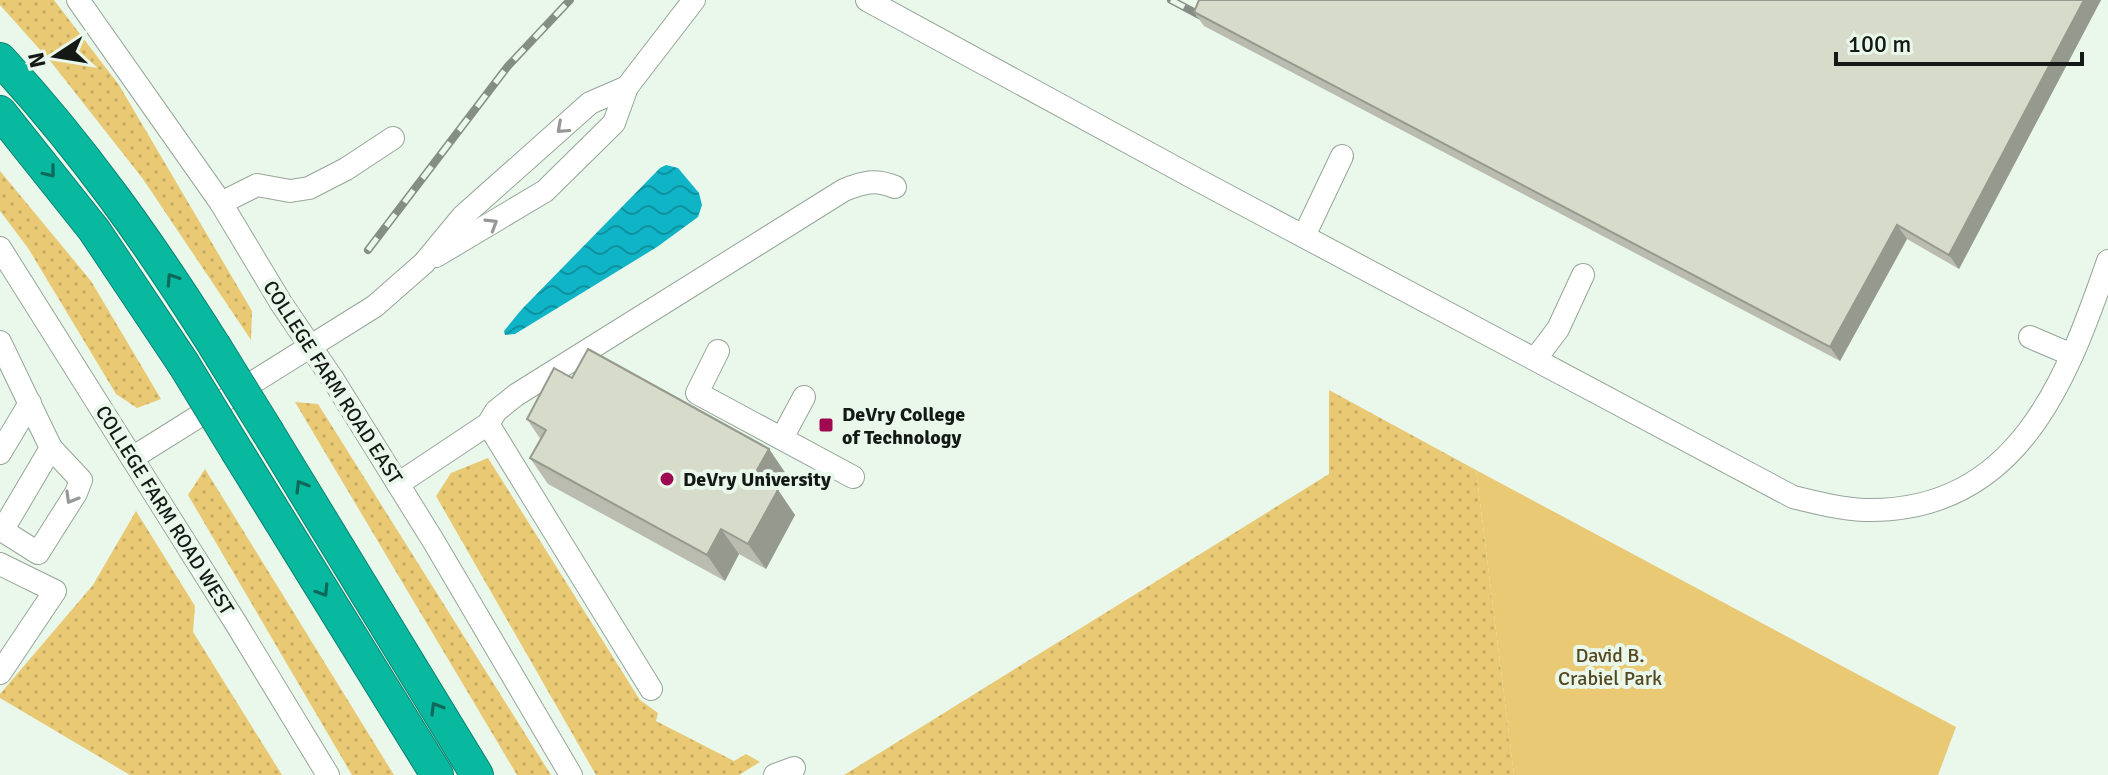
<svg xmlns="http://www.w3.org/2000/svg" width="2108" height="775" font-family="Signika,sans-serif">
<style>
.grass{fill:url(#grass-dots)}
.green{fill:#e9c974}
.water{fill:url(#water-waves)}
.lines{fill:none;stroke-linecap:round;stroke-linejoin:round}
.minor-casing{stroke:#97a599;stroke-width:24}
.highway-casing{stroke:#0c816f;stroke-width:34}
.minor{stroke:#fff;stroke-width:22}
.highway{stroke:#08b9a0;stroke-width:32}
.rail-casing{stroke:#848e85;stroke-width:8}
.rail{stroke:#e9f8eb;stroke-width:5;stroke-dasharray:15;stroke-linecap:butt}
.highway-bridge-casing{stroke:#0c816f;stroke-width:34;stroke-linecap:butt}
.highway-bridge{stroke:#08b9a0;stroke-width:32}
.wall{fill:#b9bcae}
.shaded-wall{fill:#96998d}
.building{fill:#d7dbca;stroke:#96998d;stroke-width:2}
.oneway{stroke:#959896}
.oneway2{stroke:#0e695a}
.poi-dot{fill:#9e0952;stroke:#e9f8eb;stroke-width:3}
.labels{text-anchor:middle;stroke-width:8;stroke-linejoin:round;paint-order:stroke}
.street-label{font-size:20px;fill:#141915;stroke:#e9f8eb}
.poi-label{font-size:20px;font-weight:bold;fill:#141915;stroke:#e9f8eb;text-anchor:start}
.park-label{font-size:20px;fill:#55471f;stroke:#e9f8eb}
</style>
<defs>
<pattern id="grass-dots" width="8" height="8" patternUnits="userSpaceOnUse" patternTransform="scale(2)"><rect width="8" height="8" fill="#e9c974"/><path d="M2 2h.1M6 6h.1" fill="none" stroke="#c7ac64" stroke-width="1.8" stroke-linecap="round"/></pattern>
<pattern id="water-waves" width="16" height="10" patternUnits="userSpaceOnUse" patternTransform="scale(2)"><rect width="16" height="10" fill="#0fb4c7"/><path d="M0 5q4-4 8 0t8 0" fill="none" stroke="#0d92a0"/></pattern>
</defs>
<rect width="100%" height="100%" fill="#e9f8eb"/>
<g class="grass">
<path d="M0,0H54L119,85L252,311L251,340L143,179L51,62L0,5Z"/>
<path d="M0,171L91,281L161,399L137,408L116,394L28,248L0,211Z"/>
<path d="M1329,390L1476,470L1514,775H844L1329,474Z"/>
<path d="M295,402L318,404L551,775H517Z"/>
<path d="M488,458L640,700L658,713L656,721L734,761L746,754L760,762L739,775H596L436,496L451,473Z"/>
<path d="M205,469L394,775H352L188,495Z"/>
<path d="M136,511L195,606L193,632L282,775H130L0,698V694L93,585Z"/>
</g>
<path class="green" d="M1476,470L1956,727L1938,775H1514Z"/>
<path class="water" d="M666,165L678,168L699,193L702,205L698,217L657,247L515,334L505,335L504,331L522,309L660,168Z"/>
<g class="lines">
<g class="minor-casing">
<g id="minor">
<path d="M78,0L221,203L281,303L334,381L434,542L571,775"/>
<path d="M867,0L1196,179L1793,497C1817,503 1841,509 1865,510C2017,513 2066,382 2108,261"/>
<path d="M221,203L257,185L290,191L309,188L346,169L393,138"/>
<path d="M1304,236L1342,156"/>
<path d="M0,248L237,625L328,775"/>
<path d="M436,256L545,191L614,123L627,87L694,0"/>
<path d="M2030,337L2072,355"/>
<path d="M0,342L51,448L2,531"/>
<path d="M718,351L697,393L853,477"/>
<path d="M1536,358L1558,329L1583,275"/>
<path d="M488,424L651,689"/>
<path d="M782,438L804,397"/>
<path d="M0,453L30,403"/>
<path d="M132,458L375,306L424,263L463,216L590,103L627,87"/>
<path d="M398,484L488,424L496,411L516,395L844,190C864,182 875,179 895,187"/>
<path d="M0,529L38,553L76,493L81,480L51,448"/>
<path d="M0,564L55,591L0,673"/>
<path d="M775,775L794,768"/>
</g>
</g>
<g class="highway-casing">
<g id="highway">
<path d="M0,59C82,147 150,244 214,345"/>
<path d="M0,112L94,230L183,363"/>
<path d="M269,434L477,775"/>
<path d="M238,453L437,775"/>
</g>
</g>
<use href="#minor" class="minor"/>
<use href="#highway" class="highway"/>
<g class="rail-casing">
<g id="rail">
<path d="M1171,0L1203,17"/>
<path d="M368,250L508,66L570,0"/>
</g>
</g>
<use href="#rail" class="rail"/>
<g class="highway-bridge-casing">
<g id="highway-bridge">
<path d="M214,345L269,434"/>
<path d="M183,363L238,453"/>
</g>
</g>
<use href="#highway-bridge" class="highway-bridge"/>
</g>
<g class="wall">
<path d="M1199,0H2101L1959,269L1907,239L1840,361L1204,26L1194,12Z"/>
<path d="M572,378L769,449L786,474L778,490L795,515L766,569L739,554L725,581L548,484L530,458L541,440L527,419Z"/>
</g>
<g class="shaded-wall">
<path d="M2084,0H2101L1959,269L1949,255Z"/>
<path d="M1897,225L1907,239L1840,361L1830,347Z"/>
<path d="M769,449L786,474L778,490L795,515L766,569L748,544L753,477Z"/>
<path d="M721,529L739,554L725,581L707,555Z"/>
</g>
<g class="building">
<path d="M1199,0H2084L1949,255L1897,225L1830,347L1194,12Z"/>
<path d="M588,349L769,449L753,477L778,490L748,544L721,529L707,555L530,458L546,430L527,419L554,368L572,378Z"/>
</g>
<defs><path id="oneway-chevron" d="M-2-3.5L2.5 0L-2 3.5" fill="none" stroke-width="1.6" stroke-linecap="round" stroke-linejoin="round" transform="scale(2)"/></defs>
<g class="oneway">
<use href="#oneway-chevron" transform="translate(562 128) rotate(138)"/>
<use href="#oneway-chevron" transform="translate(492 224) rotate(-32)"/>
<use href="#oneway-chevron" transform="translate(71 498) rotate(120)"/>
</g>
<g class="oneway2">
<use href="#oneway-chevron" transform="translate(50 172) rotate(51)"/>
<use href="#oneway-chevron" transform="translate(172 279) rotate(-123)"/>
<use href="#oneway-chevron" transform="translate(301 486) rotate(-121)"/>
<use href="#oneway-chevron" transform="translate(323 591) rotate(58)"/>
<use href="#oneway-chevron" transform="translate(436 708) rotate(-121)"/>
</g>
<g class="poi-dot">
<rect x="818" y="417" width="16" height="16" rx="4"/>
<circle cx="667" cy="479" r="8"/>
</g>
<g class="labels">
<g class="street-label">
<text transform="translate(333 382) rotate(57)" y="7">COLLEGE FARM ROAD EAST</text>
<text transform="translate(165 510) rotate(58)" y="7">COLLEGE FARM ROAD WEST</text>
</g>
<g class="poi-label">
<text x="842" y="421">DeVry College<tspan x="842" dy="23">of Technology</tspan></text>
<text x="683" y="486">DeVry University</text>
</g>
<g class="park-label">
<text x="1610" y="662">David B.<tspan x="1610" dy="23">Crabiel Park</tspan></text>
</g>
</g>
<g transform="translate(56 56) rotate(258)" stroke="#e9f8eb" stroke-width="6" paint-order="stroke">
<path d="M0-6L14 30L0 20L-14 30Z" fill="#141915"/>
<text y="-12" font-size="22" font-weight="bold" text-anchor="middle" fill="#141915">N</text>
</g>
<path d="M1836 52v12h246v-12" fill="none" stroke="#141915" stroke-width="4"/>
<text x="1848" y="52" font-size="24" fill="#141915" stroke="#e9f8eb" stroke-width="6" paint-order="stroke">100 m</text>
</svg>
